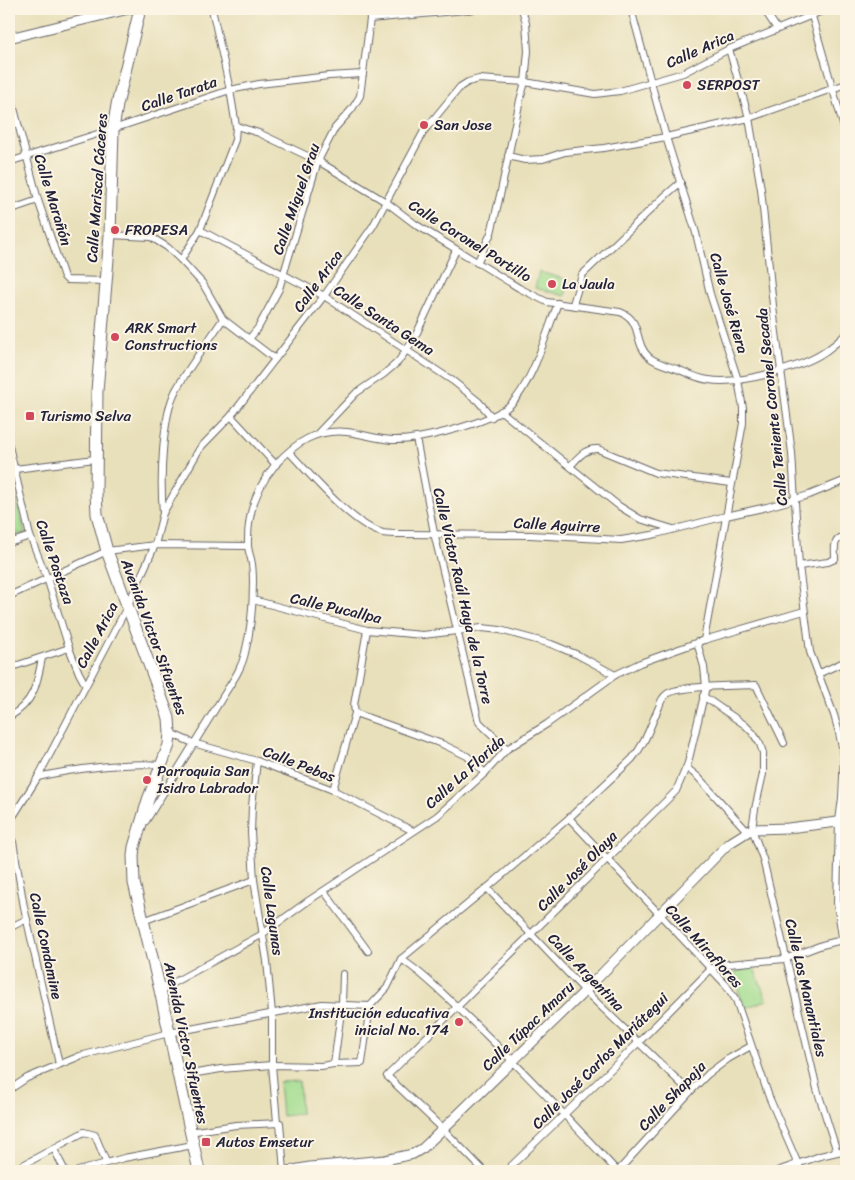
<svg xmlns="http://www.w3.org/2000/svg" width="855" height="1180" font-family="Sriracha,sans-serif">
<style>
.park{fill:url(#park-crowns);stroke:#628066}
.pitch{fill:#a3dd90;stroke:#628066}
.lines{fill:none;stroke-linecap:round;stroke-linejoin:round}
.street-casing{stroke:#676467;stroke-width:8}
.secondary-casing{stroke:#676467;stroke-width:11}
.highway-casing{stroke:#676467;stroke-width:13}
.street{stroke:#fff;stroke-width:6}
.secondary{stroke:#fff;stroke-width:9}
.highway{stroke:#fff;stroke-width:11}
.poi-dot{fill:#d1495b;stroke:#fcf5e5;stroke-width:2}
.labels{text-anchor:middle;stroke-width:4;stroke-linejoin:round;paint-order:stroke}
.street-label{font-size:15px;fill:#22223b;stroke:#fcf5e5}
.poi-label{font-size:15px;fill:#22223b;stroke:#fcf5e5;text-anchor:start}
</style>
<defs>
<pattern id="park-crowns" width="20" height="18" patternUnits="userSpaceOnUse" patternTransform="scale(1.25)"><rect width="20" height="18" fill="#a3dd90"/><path d="M2 6a3 3 0 1 1 6 0M12 15a3 3 0 1 1 6 0" fill="none" stroke="#8cbd7d"/></pattern>
</defs>
<rect width="100%" height="100%" fill="#fcf5e5"/>
<filter id="ink" filterUnits="userSpaceOnUse"><feTurbulence type="fractalNoise" baseFrequency=".02" numOctaves="2"/><feDisplacementMap in="SourceGraphic" scale="10" xChannelSelector="R" yChannelSelector="G"/><feConvolveMatrix kernelMatrix="1 2 1 2 8 2 1 2 1" color-interpolation-filters="sRGB"/></filter>
<filter id="wash" filterUnits="userSpaceOnUse"><feTurbulence type="fractalNoise" baseFrequency=".0096" numOctaves="4" result="noise"/><feDisplacementMap in="SourceGraphic" scale="20" xChannelSelector="R" yChannelSelector="G"/><feGaussianBlur stdDeviation="1.12" result="paint"/><feColorMatrix in="noise" values="0 0 0 0 0 0 0 0 0 0 0 0 0 0 0 0 0 1.4 0 .05"/><feComposite in="paint" operator="in"/></filter>
<g filter="url(#wash)">
<rect width="100%" height="100%" fill="#e8e0ba"/>
<path class="park" d="M11,478L25,533L9,538V479Z"/>
<g class="pitch">
<path d="M539,272L569,280L565,296L535,288Z"/>
<path d="M753,966L767,1000L745,1008L732,974Z"/>
<path d="M299,1081L301,1114L282,1116L279,1082Z"/>
</g>
</g>
<g filter="url(#ink)">
<g class="lines">
<g class="street-casing">
<g id="street">
<path d="M631,9L666,137L696,233L710,294L738,380L743,408V423L704,640"/>
<path d="M764,9L777,29"/>
<path d="M810,9L846,135"/>
<path d="M9,11V9"/>
<path d="M370,19L476,9"/>
<path d="M729,49L749,118L761,189L775,325L792,453L799,566L810,652L834,715L839,733L844,756L842,798L839,821L837,903L846,964"/>
<path d="M9,89L38,200L64,277L67,280L106,281"/>
<path d="M236,126L259,133L318,161L386,202L415,224L519,288L547,302L620,312C643,320 633,343 649,357C656,363 668,366 677,369C687,373 698,379 709,380C738,385 802,368 826,351C833,346 840,340 846,334"/>
<path d="M508,156L525,160L543,159L565,152L604,148L666,137L749,118L846,84"/>
<path d="M9,162L113,129L230,90L259,84L329,76L363,74"/>
<path d="M9,210L38,200"/>
<path d="M200,230L324,296L453,381L478,401L492,417"/>
<path d="M110,235L151,237L167,247L181,260L203,284L223,319L275,359"/>
<path d="M181,260L200,230L235,140L236,126L230,90L212,9"/>
<path d="M477,263L491,233L501,191L520,100L525,82L528,51L526,23L522,9"/>
<path d="M573,304L582,275L666,195L681,182"/>
<path d="M249,339L258,328L279,289L318,161L335,128L352,109L360,96L370,19L369,9"/>
<path d="M501,411L619,506L640,519L673,529"/>
<path d="M231,416L276,465"/>
<path d="M318,433L356,393L384,374L398,362L414,339L456,250"/>
<path d="M416,438L434,533L479,722L507,749"/>
<path d="M9,446L30,536L47,578L69,648L79,673L85,684"/>
<path d="M289,452C311,475 353,526 383,533C389,534 396,534 403,534L530,535L621,540L652,535L726,516L767,507L809,495L846,480"/>
<path d="M570,466C579,457 585,448 598,449L656,473L731,483"/>
<path d="M9,472L15,469L95,459"/>
<path d="M163,512C160,481 162,416 176,390C190,365 208,342 223,319"/>
<path d="M9,543L30,536"/>
<path d="M799,566L828,562L835,559C835,546 832,540 846,535"/>
<path d="M9,596L107,551L155,545L248,546"/>
<path d="M253,600L367,630L423,635L482,628L500,630L551,644L578,655L615,675"/>
<path d="M9,668L69,648"/>
<path d="M818,674L846,661"/>
<path d="M703,696L745,725L753,733L760,744L763,753V774L755,809L752,829L763,859L817,1089L837,1152"/>
<path d="M355,713L442,744L467,756L485,773"/>
<path d="M9,717C34,702 37,685 42,658"/>
<path d="M170,733L193,743L257,761L333,790L413,831"/>
<path d="M257,761L252,806L251,832L254,880L267,961L272,1013V1065L277,1122"/>
<path d="M687,768L698,777L747,831"/>
<path d="M38,777C72,769 127,762 161,765"/>
<path d="M333,790L355,713L354,705L367,630"/>
<path d="M569,818L711,969L726,985L736,1000L769,1097L801,1171"/>
<path d="M146,821L227,690C234,679 242,667 245,653C251,630 253,605 253,582C253,575 253,567 251,559C250,555 248,550 248,545C247,515 256,488 275,465C296,442 316,429 347,432C362,434 377,439 392,440C418,441 491,423 510,405C532,385 547,331 558,303"/>
<path d="M9,823L38,777L127,607L155,545L163,513L200,448L231,416L324,296L373,226L424,131L460,87L468,82L479,79L525,82L595,94L620,91L683,73L729,49L827,9"/>
<path d="M9,833L13,842L24,907L59,1064"/>
<path d="M487,888L585,991L690,1092"/>
<path d="M324,891L368,951"/>
<path d="M143,921L254,880"/>
<path d="M9,928L27,919"/>
<path d="M401,959C427,976 450,1001 473,1022C523,1070 570,1120 617,1171"/>
<path d="M160,990L261,935L308,901L437,816L485,773L507,749L547,724L615,675L640,663L704,640L804,611"/>
<path d="M370,1006L387,988L401,959L487,888L569,818L632,759C646,743 650,726 659,707C660,703 663,697 667,694C679,685 738,686 756,685L784,743"/>
<path d="M334,1064L342,1004L343,974"/>
<path d="M178,1076L221,1069L272,1065L321,1066L334,1064L362,1063L370,1006"/>
<path d="M9,1090L27,1078L80,1056L169,1033L322,1004L370,1006"/>
<path d="M189,1132L236,1125L280,1123L284,1171"/>
<path d="M54,1149L65,1171"/>
<path d="M12,1171L84,1132L95,1135L106,1162"/>
<path d="M78,1171L124,1158L193,1145"/>
<path d="M484,1171L443,1129L387,1076L676,791L688,763L706,687L704,667L697,642"/>
<path d="M506,1171L638,1043L711,969L718,965L785,959L822,945L846,939"/>
<path d="M618,1171L690,1092L708,1074L728,1059L751,1046"/>
<path d="M777,1171L820,1156L846,1150"/>
</g>
</g>
<g class="secondary-casing">
<g id="secondary">
<path d="M9,38L129,9"/>
<path d="M288,1171L310,1167L385,1160L413,1154L423,1148L443,1129L585,991L728,844L752,829L788,828L846,821"/>
</g>
</g>
<g class="highway-casing">
<path id="highway" d="M140,9L117,105L113,129L110,235L97,391L96,492L97,514L107,551L169,718L170,733L169,745L148,800L134,847L133,856L134,883L160,990L199,1171"/>
</g>
<use href="#street" class="street"/>
<use href="#secondary" class="secondary"/>
<use href="#highway" class="highway"/>
</g>
</g>
<g class="poi-dot">
<circle cx="687" cy="85" r="5"/>
<circle cx="424" cy="125" r="5"/>
<circle cx="115" cy="230" r="5"/>
<circle cx="552" cy="284" r="5"/>
<circle cx="115" cy="337" r="5"/>
<rect x="25" y="411" width="10" height="10" rx="2.5"/>
<circle cx="147" cy="780" r="5"/>
<circle cx="459" cy="1022" r="5"/>
<rect x="201" y="1137" width="10" height="10" rx="2.5"/>
</g>
<g class="labels">
<g class="street-label">
<text transform="translate(700 49) rotate(-24)" y="5">Calle Arica</text>
<text transform="translate(179 94) rotate(-19)" y="5">Calle Tarata</text>
<text transform="translate(97 188) rotate(-86)" y="5">Calle Mariscal Cáceres</text>
<text transform="translate(296 199) rotate(-71)" y="5">Calle Miguel Grau</text>
<text transform="translate(53 200) rotate(73)" y="5">Calle Marañón</text>
<text transform="translate(470 241) rotate(32)" y="5">Calle Coronel Portillo</text>
<text transform="translate(318 281) rotate(-54)" y="5">Calle Arica</text>
<text transform="translate(729 303) rotate(74)" y="5">Calle José Riera</text>
<text transform="translate(384 320) rotate(33)" y="5">Calle Santa Gema</text>
<text transform="translate(772 407) rotate(-96)" y="5">Calle Teniente Coronel Secada</text>
<text transform="translate(557 525) rotate(3)" y="5">Calle Aguirre</text>
<text transform="translate(55 562) rotate(71)" y="5">Calle Pastaza</text>
<text transform="translate(463 596) rotate(77)" y="5">Calle Víctor Raúl Haya de la Torre</text>
<text transform="translate(336 608) rotate(13)" y="5">Calle Pucallpa</text>
<text transform="translate(97 635) rotate(-62)" y="5">Calle Arica</text>
<text transform="translate(154 637) rotate(70)" y="5">Avenida Victor Sifuentes</text>
<text transform="translate(299 764) rotate(21)" y="5">Calle Pebas</text>
<text transform="translate(465 772) rotate(-42)" y="5">Calle La Florida</text>
<text transform="translate(577 871) rotate(-45)" y="5">Calle José Olaya</text>
<text transform="translate(272 911) rotate(82)" y="5">Calle Lagunas</text>
<text transform="translate(46 946) rotate(78)" y="5">Calle Condamine</text>
<text transform="translate(704 946) rotate(48)" y="5">Calle Miraflores</text>
<text transform="translate(586 972) rotate(46)" y="5">Calle Argentina</text>
<text transform="translate(806 988) rotate(77)" y="5">Calle Los Manantiales</text>
<text transform="translate(528 1026) rotate(-44)" y="5">Calle Túpac Amaru</text>
<text transform="translate(186 1043) rotate(78)" y="5">Avenida Victor Sifuentes</text>
<text transform="translate(600 1061) rotate(-45)" y="5">Calle José Carlos Mariátegui</text>
<text transform="translate(672 1096) rotate(-46)" y="5">Calle Shapaja</text>
</g>
<g class="poi-label">
<text x="697" y="90">SERPOST</text>
<text x="434" y="130">San Jose</text>
<text x="125" y="235">FROPESA</text>
<text x="562" y="289">La Jaula</text>
<text x="125" y="333">ARK Smart<tspan x="125" dy="17">Constructions</tspan></text>
<text x="40" y="421">Turismo Selva</text>
<text x="157" y="776">Parroquia San<tspan x="157" dy="17">Isidro Labrador</tspan></text>
<text x="449" y="1018" text-anchor="end">Institución educativa<tspan x="449" dy="17">inicial No. 174</tspan></text>
<text x="216" y="1147">Autos Emsetur</text>
</g>
</g>
<rect width="855" height="1180" fill="none" stroke="#fcf5e5" stroke-width="30"/>
</svg>
